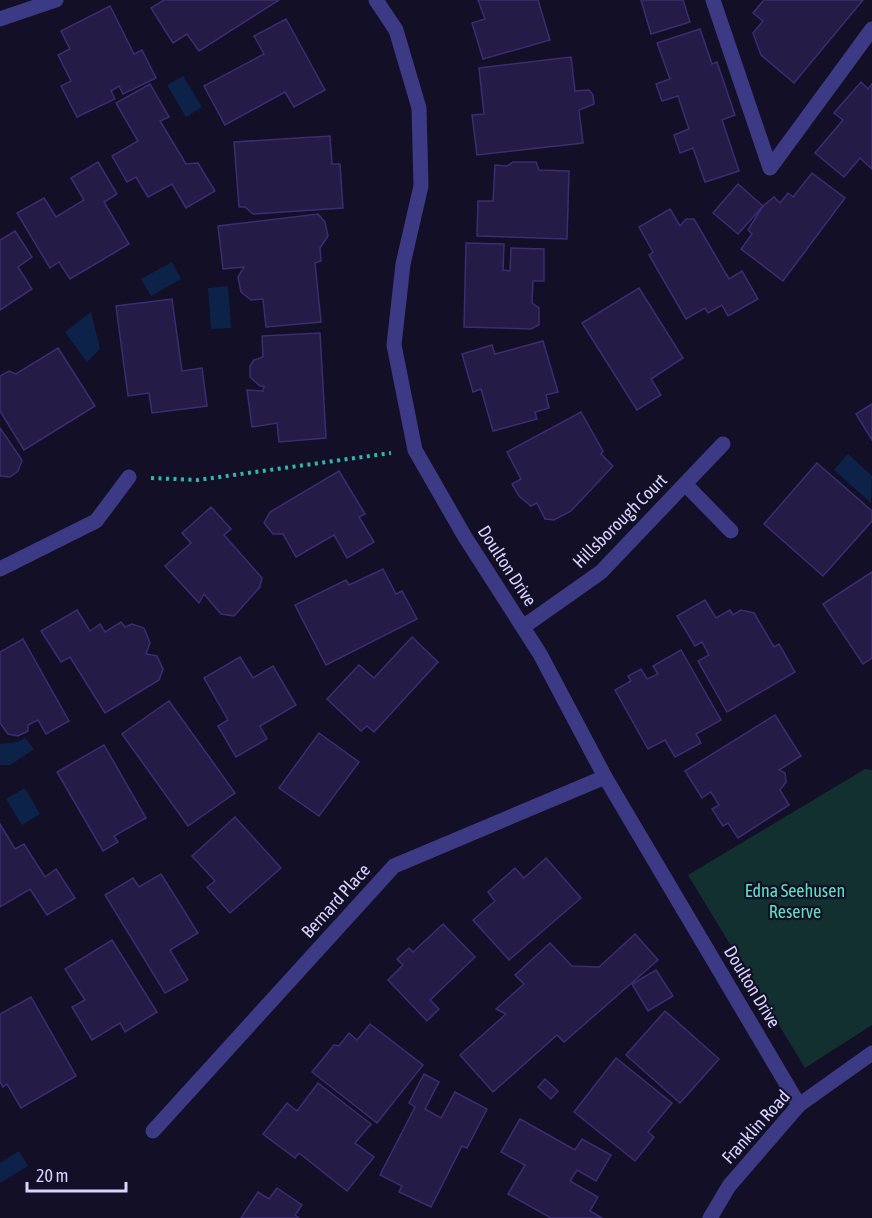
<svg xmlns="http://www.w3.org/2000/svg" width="872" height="1218" font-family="'Asap Condensed',sans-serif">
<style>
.green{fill:#12302f}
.water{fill:#0c2248}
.building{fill:#241b47;stroke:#3b2d73;stroke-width:1.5}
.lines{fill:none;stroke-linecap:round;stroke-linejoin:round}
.path{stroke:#2fb8b0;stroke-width:4;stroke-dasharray:3 4.5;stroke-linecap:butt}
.service{stroke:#3d3a85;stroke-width:15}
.minor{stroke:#3d3a85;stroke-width:15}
.labels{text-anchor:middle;stroke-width:4.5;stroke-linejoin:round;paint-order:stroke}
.street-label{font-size:18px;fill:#d9d4ff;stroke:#130f26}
.park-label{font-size:18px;fill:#5fe0c0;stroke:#130f26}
</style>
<rect width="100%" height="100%" fill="#130f26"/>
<path class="green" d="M865,769L872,770V1025L805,1068L688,875Z"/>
<g class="water">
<path d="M183,76L202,107L186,117L167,85Z"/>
<path d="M172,262L181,279L151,296L141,279Z"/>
<path d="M228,286L231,328L211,329L208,288Z"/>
<path d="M91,312L100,349L87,362L65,332Z"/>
<path d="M848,454L872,476L871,503L834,470Z"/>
<path d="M25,738L34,749L10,765H0V744L17,742Z"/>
<path d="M25,788L40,814L22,825L6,799Z"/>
<path d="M19,1151L28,1166L0,1183V1163Z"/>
</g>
<g class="building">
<path d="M164,0H279L199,51L187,34L173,43L151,8Z"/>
<path d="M478,0H538L550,40L483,59L472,23L485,19Z"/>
<path d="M641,0H683L690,22L651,34Z"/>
<path d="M764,0H863L794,83L761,55L753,33L763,21L753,13Z"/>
<path d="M110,6L134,54L142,50L156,78L123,94L119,86L111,91L115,99L77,117L61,86L71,81L58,55L70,49L61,31Z"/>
<path d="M286,19L325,90L294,107L285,92L225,125L204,86L264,54L254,36Z"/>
<path d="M700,29L712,64L717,62L735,115L722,120L739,171L705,182L693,148L680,153L674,135L689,129L678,96L662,101L656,84L670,79L657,43Z"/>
<path d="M571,57L575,91L589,90L593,95L594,104L579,110L583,143L477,155L472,115L484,114L479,68Z"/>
<path d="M861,82L868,89L872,84V169L860,158L844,177L815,153L843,120L834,113Z"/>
<path d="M150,84L169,117L160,121L186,164L198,163L215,191L186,208L172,184L148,197L136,177L127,182L112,156L138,141L116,103Z"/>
<path d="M330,136L332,164H340L343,208L253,214L245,207H239L234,142Z"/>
<path d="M98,162L117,194L104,202L129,244L70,279L59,262L50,268L17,213L44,198L56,217L84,200L71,178Z"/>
<path d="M513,162H536L539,170L569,171L567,239L477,236L478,201H493L495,165L507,166Z"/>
<path d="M812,173L845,198L783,281L741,249L752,234L748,230L763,206L774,197L780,203L788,193L793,197Z"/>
<path d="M738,184L763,206L738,234L713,213Z"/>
<path d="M670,209L680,226L686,219H694L729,279L742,271L758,299L728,316L722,305L708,313L705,308L686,319L649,255L653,252L639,227Z"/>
<path d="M318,214L325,222L328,236L320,248L321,261L315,263L321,322L266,327L263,299L251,300L241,292L238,277L244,267L223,269L218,226Z"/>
<path d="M15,231L32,257L18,267L32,289L0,310V240Z"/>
<path d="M466,243L504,244L503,270L510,271L511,248L544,249V281H533L532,303L539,308V325L531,329L464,327Z"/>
<path d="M639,288L683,358L651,379L661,395L637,410L582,323Z"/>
<path d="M172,299L182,371L202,368L207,406L152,413L149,393L128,396L116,306Z"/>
<path d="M320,333L326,438L279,442L277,423L252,427L247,390L263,391L264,386H260L250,377V366L254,360L263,357L262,336Z"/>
<path d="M543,341L558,392L546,395L549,408L535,412L537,419L493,431L481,389L473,392L462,354L492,345L495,354Z"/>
<path d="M58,348L95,406L24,450L0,411V376L9,371L16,374Z"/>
<path d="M872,404V440L856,414Z"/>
<path d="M581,412L603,451L601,454L613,466L571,511L554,520L545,519L537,503L531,506L519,496L512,484L521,479L507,452Z"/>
<path d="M0,428L22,460L18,471L10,477L0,476Z"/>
<path d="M817,463L872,511V521L823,576L764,524Z"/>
<path d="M339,471L365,514L359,517L374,542L347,558L334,535L296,557L283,534H273L264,523L270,512Z"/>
<path d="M211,507L231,529L224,535L262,578L260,587L234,616L221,614L204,594L199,603L165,566L191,543L182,533Z"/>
<path d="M383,569L396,594L402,591L417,619L326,665L295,605L346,580L349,585Z"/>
<path d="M872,572V658L863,664L823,604Z"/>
<path d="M705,600L716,618L730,610L733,615L741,610L754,613L774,647L779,644L795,672L727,712L698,661L709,655L702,642L695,646L677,616Z"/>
<path d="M77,610L90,631L100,624L105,632L121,622L125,627L132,624L144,628L150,643L146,654L157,656L163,669L159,680L105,713L70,657L61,662L41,631Z"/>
<path d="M412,637L438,662L374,732L367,726L361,731L327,699L359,665L374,678Z"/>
<path d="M23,639L69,721L46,734L38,720L28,725V731L18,736L8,734L0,723V652Z"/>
<path d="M681,650L721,720L696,734L701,743L675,757L665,740L648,749L615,690L631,681L628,676L641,669L647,679L658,674L653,666Z"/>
<path d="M240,657L253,678L273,666L296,705L260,726L267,739L236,757L218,726L228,720L204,678Z"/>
<path d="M169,701L235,793L188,826L122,734Z"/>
<path d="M775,715L801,756L779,770L785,773L786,782L780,790L789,805L738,838L728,823L723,826L712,809L719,805L711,792L702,798L685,771Z"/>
<path d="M319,733L359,762L319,816L279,788Z"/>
<path d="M104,745L146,818L114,836L118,842L103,851L57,772Z"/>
<path d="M235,817L281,868L230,913L207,887L215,881L192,856Z"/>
<path d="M0,824L15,849L24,844L45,877L56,869L75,898L47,915L30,889L0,907Z"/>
<path d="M546,858L581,898L509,960L473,920L495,901L488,892L515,868L524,878Z"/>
<path d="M161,874L198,933L170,950L188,980L165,993L105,895L133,878L139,887Z"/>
<path d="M443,924L475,957L430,1000L439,1009L427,1021L388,980L403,965L397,959L409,948L413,952Z"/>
<path d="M635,934L658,960L564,1042L557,1035L493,1092L460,1055L506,1014L496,1009L524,984L515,975L550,943L572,966L599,967Z"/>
<path d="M112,940L157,1012L125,1032L120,1023L92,1040L72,1007L85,1000L65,969Z"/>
<path d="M656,970L673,996L648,1011L632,984Z"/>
<path d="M31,997L76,1076L21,1108L7,1084L3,1087L0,1082V1014Z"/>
<path d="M665,1011L719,1059L680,1103L626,1055Z"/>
<path d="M370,1024L423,1065L377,1123L312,1072L334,1045L339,1046L349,1033L357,1040Z"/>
<path d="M616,1058L672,1103L648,1132L654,1137L635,1161L574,1112Z"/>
<path d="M424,1074L439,1082L425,1109L441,1118L455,1092L487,1109L467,1148L462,1146L431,1207L399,1192L402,1186L380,1175L415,1107L409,1103Z"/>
<path d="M545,1079L558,1091L551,1099L538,1087Z"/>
<path d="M318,1083L371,1124L355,1143L374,1157L347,1191L299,1153L295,1158L263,1134L287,1103L297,1111Z"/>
<path d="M520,1119L575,1150L582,1139L611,1155L596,1181L577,1170L570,1181L598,1197L590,1211L602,1218H551L508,1194L525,1165L501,1152Z"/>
<path d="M277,1188L302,1205L295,1215L299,1218H241L258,1192L269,1199Z"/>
</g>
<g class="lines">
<path class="path" d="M151,478L198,480L391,453"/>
<g class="service">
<path d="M713,0L770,168L872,29"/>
<path d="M0,19L56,0"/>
</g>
<g class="minor">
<path d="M376,0L396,30L419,108L421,186L403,264L394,345L415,450L465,537L540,654L605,777L799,1105"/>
<path d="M685,484L731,531"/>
<path d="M0,569L96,521L129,477"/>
<path d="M523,627L601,572L723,444"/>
<path d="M153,1131L394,866L605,777"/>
<path d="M710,1218L729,1186L799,1105L872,1053"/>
</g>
</g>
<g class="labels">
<g class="street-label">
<text transform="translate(620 521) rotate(-45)" y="6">Hillsborough Court</text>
<text transform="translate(507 566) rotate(57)" y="6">Doulton Drive</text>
<text transform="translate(336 901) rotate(-48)" y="6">Bernard Place</text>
<text transform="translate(752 987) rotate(59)" y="6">Doulton Drive</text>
<text transform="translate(756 1127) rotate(-48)" y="6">Franklin Road</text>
</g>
<g class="park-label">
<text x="795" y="897">Edna Seehusen<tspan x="795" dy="21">Reserve</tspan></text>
</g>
</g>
<path d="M27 1182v9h99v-9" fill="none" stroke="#d9d4ff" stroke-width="3"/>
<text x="36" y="1182" font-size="18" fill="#d9d4ff" stroke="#130f26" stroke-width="4.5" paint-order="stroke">20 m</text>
</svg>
